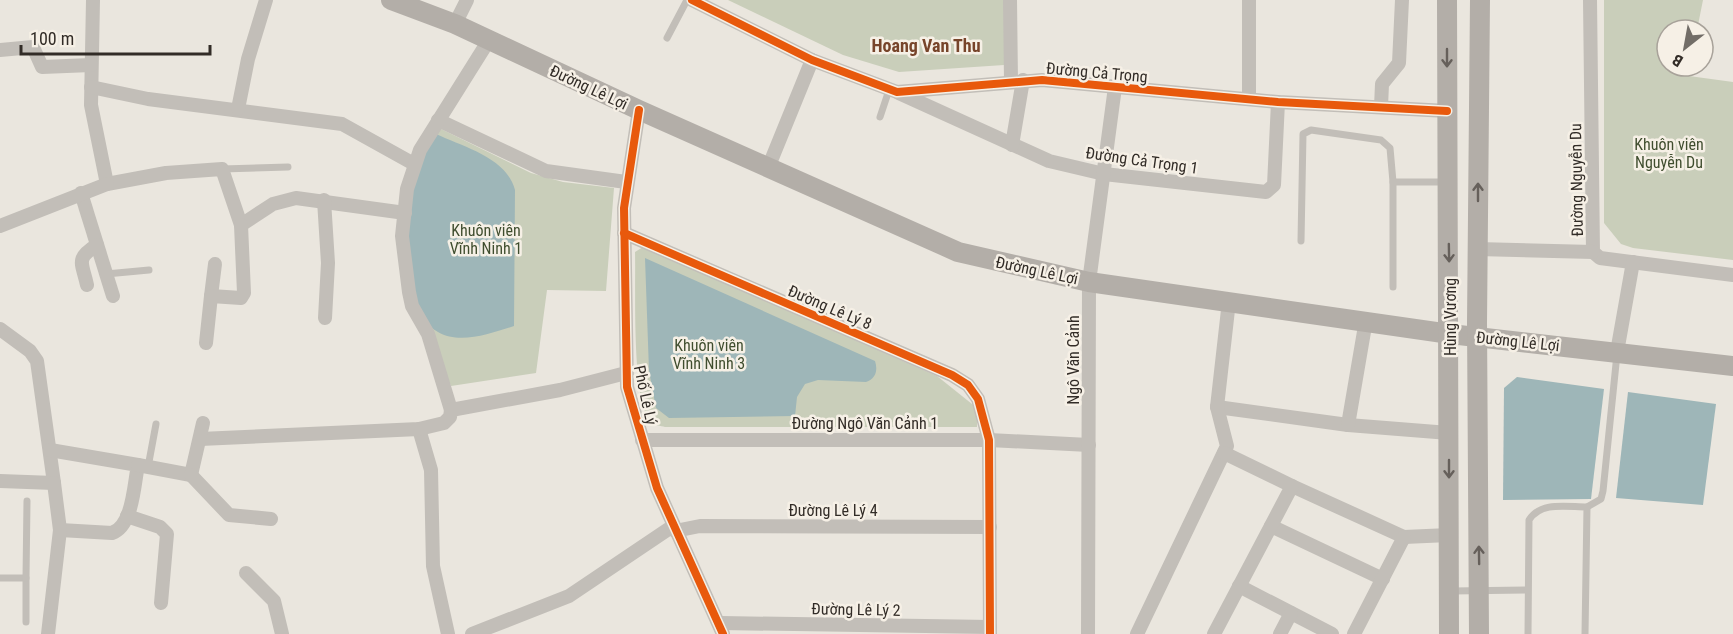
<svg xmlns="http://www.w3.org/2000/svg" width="1733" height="634" font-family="'Roboto Condensed',sans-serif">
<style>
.green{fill:#c9ceba}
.water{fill:#9eb6b8}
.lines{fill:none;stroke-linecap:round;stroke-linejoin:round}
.lane{stroke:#c2beb8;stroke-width:7}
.street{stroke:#c2beb8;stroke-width:14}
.secondary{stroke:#b3aea8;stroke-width:20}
.cycleway-casing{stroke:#f6f0e6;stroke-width:11}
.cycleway{stroke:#e8590c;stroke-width:8}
.oneway{stroke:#66605b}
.labels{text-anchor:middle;stroke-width:5;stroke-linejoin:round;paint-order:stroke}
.street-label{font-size:16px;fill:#322c27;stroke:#f6f0e6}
.park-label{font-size:16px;fill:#3f4d2e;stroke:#f6f0e6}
.neighbourhood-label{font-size:18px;font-weight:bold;fill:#77442a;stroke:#f6f0e6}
</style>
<rect width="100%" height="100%" fill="#eae6de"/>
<g class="green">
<path d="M728,0H1005L1004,65L899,72L843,55Z"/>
<path d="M1604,0H1703L1697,30H1667V66H1690L1689,76L1733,82V260L1633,248L1621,244L1604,223Z"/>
<path d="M437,127L531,173L563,182L614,188L606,291L547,290L536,373L451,386L419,314Z"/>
<path d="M643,247L937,376L977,408V427H665C661,426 654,425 651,422C631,406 636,281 635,252Z"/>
</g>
<g class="water">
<path d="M436,134C464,147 507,158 515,190L514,326C492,333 460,345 438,332C398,310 405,218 415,180C419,164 428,148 436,134Z"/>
<path d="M645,258L875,361C878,370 876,379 866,382L818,380L805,384L797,397L795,416L669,418L656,408L649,371Z"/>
<path d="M1517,377L1604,389L1591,499L1503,500L1504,388Z"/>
<path d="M1628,392L1716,404L1703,505L1616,498Z"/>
</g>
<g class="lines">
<g class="lane">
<path d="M667,38L687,0"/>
<path d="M880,117L889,90"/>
<path d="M222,169L288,167"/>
<path d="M1393,182H1445"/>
<path d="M1301,241L1303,134L1311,130L1381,140L1390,148L1393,182V287"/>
<path d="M106,274L149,270"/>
<path d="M148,467L156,424"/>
<path d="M1587,507L1601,499L1603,491L1617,354"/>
<path d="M0,578H26V622"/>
<path d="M26,578L27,501"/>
<path d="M1452,591L1527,590"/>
<path d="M1528,634L1529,520C1541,501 1567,507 1587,507L1585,634"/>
</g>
<g class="street">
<path d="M93,0L91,105L107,184L166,173L222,169L241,225L273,204L296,198L405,213"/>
<path d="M692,0L812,60L897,92L1042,80L1278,102L1447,111"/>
<path d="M1010,0L1011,81"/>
<path d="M1249,0V99"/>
<path d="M1590,0L1593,252L1600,258L1733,275"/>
<path d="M455,24L467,0"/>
<path d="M0,50L33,47L42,67L91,65"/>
<path d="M91,87L148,99L342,124L414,164"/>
<path d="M899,93L1049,161L1104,174L1266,192L1274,185L1278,102"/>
<path d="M1381,107L1382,84L1399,63L1402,0"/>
<path d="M238,109L248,59L266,0"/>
<path d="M639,110L624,208L627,387L657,488L723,634"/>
<path d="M438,120L546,171L626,182"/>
<path d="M1012,145L1023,80"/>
<path d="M768,168L812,60"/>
<path d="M81,193L113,296"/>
<path d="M324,200L328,263L325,318"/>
<path d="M0,226L107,184"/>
<path d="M624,233L952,375L968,385L978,399L989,440L990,634"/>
<path d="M1477,249L1593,252"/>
<path d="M87,285C82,262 75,259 97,245"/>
<path d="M211,296L215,264"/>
<path d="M0,329L30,351L37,361L54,483L0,481"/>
<path d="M206,343L211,296L241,298L244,293L241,225"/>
<path d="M1617,352L1633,262"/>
<path d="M1217,407L1348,425L1449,433"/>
<path d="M451,410L428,334L412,306L409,292L402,236L407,189L420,150L489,40"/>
<path d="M1348,425L1366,320"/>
<path d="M419,429L431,470L433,566L448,634"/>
<path d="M200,439L419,429L444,423L450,417L451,410L560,390L626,373"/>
<path d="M642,440H989L1089,445"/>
<path d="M50,450L138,465C134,484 133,526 112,533L60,530"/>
<path d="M138,465L191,475L203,423"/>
<path d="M191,475L229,515L271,519"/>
<path d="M1292,486L1404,537L1449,535"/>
<path d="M127,516L160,527L167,534L161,603"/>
<path d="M1271,526L1383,579"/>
<path d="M675,531L700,526L990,527"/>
<path d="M246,573L274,601L282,634"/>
<path d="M1239,586L1332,634"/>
<path d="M721,623L990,627"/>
<path d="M48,634L60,530L54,483"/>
<path d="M472,634L569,596L673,526"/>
<path d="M1088,634L1089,282L1115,87"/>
<path d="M1137,634L1227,446L1217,407L1229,301"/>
<path d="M1214,634L1292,486L1224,453"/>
<path d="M1280,634L1291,613"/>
<path d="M1354,634L1404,537"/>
</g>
<g class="secondary">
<path d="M391,0L455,24L639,110L958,252L1089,282L1450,334L1733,366"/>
<path d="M1447,0L1449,634"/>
<path d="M1479,634L1477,323L1480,0"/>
</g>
<g class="cycleway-casing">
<g id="cycleway">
<path d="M692,0L812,60L897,92L1042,80L1278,102L1447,111"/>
<path d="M639,110L624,208L627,387L657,488L723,634"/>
<path d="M624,233L952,375L968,385L978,399L989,440L990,634"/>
</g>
</g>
<use href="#cycleway" class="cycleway"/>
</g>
<defs><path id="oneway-shaft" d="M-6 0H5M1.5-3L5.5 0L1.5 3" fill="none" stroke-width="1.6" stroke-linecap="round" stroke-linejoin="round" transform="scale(1.5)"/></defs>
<g class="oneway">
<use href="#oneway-shaft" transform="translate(1447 58) rotate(90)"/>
<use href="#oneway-shaft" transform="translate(1478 192) rotate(-90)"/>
<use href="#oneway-shaft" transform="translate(1449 253) rotate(89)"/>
<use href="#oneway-shaft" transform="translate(1449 469) rotate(90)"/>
<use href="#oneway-shaft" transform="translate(1479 555) rotate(-91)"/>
</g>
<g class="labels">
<g class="street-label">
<text transform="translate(1097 72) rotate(5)" y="6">Đường Cả Trọng</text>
<text transform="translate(589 87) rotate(25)" y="6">Đường Lê Lợi</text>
<text transform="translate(1142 160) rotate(8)" y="6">Đường Cả Trọng 1</text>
<text transform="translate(1576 180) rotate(-91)" y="6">Đường Nguyễn Du</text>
<text transform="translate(1037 270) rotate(12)" y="6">Đường Lê Lợi</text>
<text transform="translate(830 307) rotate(23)" y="6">Đường Lê Lý 8</text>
<text transform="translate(1450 317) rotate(-90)" y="6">Hùng Vương</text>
<text transform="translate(1518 341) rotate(6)" y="6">Đường Lê Lợi</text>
<text transform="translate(1073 360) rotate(-90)" y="6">Ngô Văn Cảnh</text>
<text transform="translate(646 395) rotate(78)" y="6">Phố Lê Lý</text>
<text x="865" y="429">Đường Ngô Văn Cảnh 1</text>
<text x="833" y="516">Đường Lê Lý 4</text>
<text transform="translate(856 609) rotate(1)" y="6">Đường Lê Lý 2</text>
</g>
<g class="park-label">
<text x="1669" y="150">Khuôn viên<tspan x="1669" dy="18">Nguyễn Du</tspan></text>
<text x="486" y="236">Khuôn viên<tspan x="486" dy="18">Vĩnh Ninh 1</tspan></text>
<text x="709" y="351">Khuôn viên<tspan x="709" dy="18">Vĩnh Ninh 3</tspan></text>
</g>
<g class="neighbourhood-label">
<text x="926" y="52">Hoang Van Thu</text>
</g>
</g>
<g transform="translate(1685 48) rotate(211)"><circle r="28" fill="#f6f0e6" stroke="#a8a29a" stroke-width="1.5"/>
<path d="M0-4.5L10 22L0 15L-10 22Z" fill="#726d67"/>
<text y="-9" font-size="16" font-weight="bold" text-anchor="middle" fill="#322c27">B</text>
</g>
<path d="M21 45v9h189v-9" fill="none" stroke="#322c27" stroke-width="3"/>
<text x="30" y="45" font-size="18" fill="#322c27" stroke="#f6f0e6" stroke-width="4.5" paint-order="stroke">100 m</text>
</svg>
